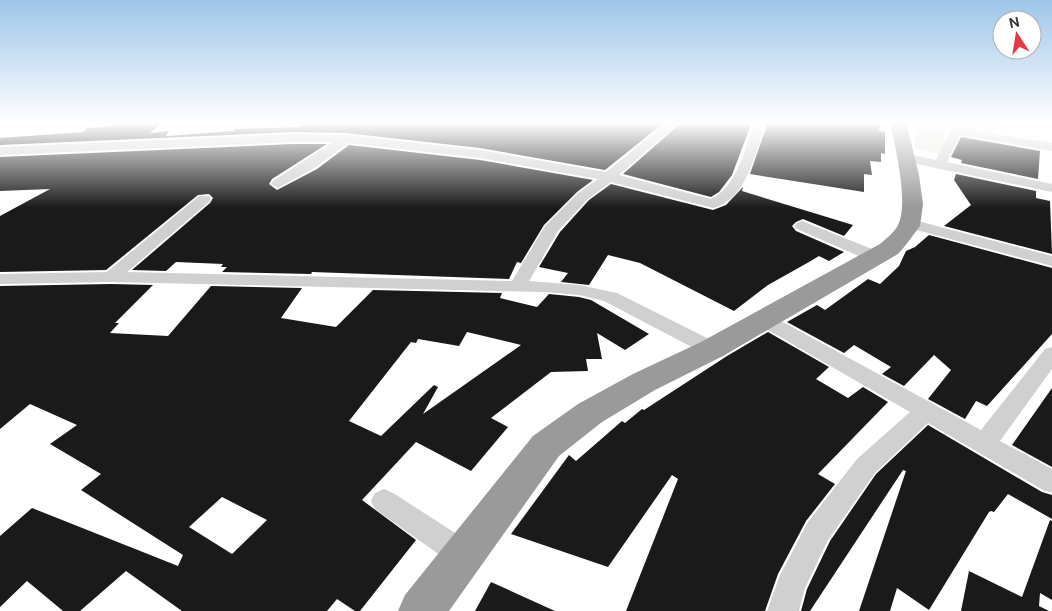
<svg xmlns="http://www.w3.org/2000/svg" width="1052" height="611" font-family="'DM Sans',sans-serif">
<style>
.green{fill:#e6ecdf}
.lines{fill:none;stroke-linecap:round;stroke-linejoin:round}
.stream{fill:#cfe2ee;fill-rule:evenodd}
.building{fill:#1a1a1a;fill-rule:evenodd}
.street{fill:#d0d0d0;fill-rule:evenodd}
.highway{fill:#9a9a9a;fill-rule:evenodd}
</style>
<rect width="100%" height="100%" fill="#fff"/>
<path class="green" d="M914,122H968L996,127L995,134L947,127L940,154L915,148Z"/>
<g class="lines">
<g class="stream">
<path d="M972,122C980,122 987,124 994,125C1001,125 1008,122 1016,122L995,127Z"/>
<path d="M1048,122H1052V123H1049Z"/>
</g>
</g>
<g class="building">
<path d="M344,122H665L605,170L480,148L346,133L293,132L0,145V138L83,132L87,128L111,126L114,124L162,123L150,133L169,131L166,136L233,131L235,129L301,127L305,123Z"/>
<path d="M682,122H752L732,175L719,192L711,197L623,174Z"/>
<path d="M768,122H880L879,131L885,132V154L881,153V162L870,161L872,175L864,174V192L750,174Z"/>
<path d="M961,137L1040,151L1038,179L961,163L962,160L951,157Z"/>
<path d="M293,144H327L272,179L269,184L277,190L317,169L349,145L480,160L593,180L577,192L544,225L521,263L517,262L509,279L312,272L311,274L222,272L227,267H221L223,264L176,262L166,271L132,270L210,203L213,198L209,194L198,195L106,270L0,272V216L50,189L0,191V157Z"/>
<path d="M956,174L1036,191V198L1050,201L1052,254L944,226L971,205L954,180Z"/>
<path d="M611,184L713,210L726,205L743,187L742,191L853,225L844,236L803,219L796,222L792,226L796,231L844,252L829,261L819,256L809,262L768,285L734,311L640,263L608,255L589,285L561,282L568,273L539,267L560,232L589,200Z"/>
<path d="M929,235L1052,268V334L987,406L976,401L965,419L928,399L951,370L934,355L904,386L882,374L891,367L854,345L844,353L787,322L817,305L825,310L868,279L880,284L899,266L906,251L915,247Z"/>
<path d="M111,284L153,285L115,323H119L110,333L168,336L211,286L302,288L281,318L336,327L373,290L502,293L500,298L537,307L549,294L579,297L591,300L649,334L625,350L597,333L602,359H586L588,371L551,372L491,418L508,427L471,471L416,442L362,500L416,540L360,611H355L337,599L327,611H182L126,571L80,611H63L27,581L0,607V536L32,508L178,566L183,555L81,490L101,474L50,444L77,425L30,404L0,429V286ZM467,332L521,345L423,414L438,387L434,385L381,436L349,421L411,342L416,343L418,339L459,346ZM222,497L267,520L232,554L189,527Z"/>
<path d="M768,332L829,367L816,379L848,398L863,387L888,402L818,474L835,484L806,521L778,574L765,611H626L678,479L672,475L608,567L511,534L569,455L576,461L622,421L625,423L642,409L644,410L727,356Z"/>
<path d="M1052,388V467L1012,445Z"/>
<path d="M928,425L1042,492L1052,495V519L1008,494L994,512L991,511L989,512L929,610L897,588L890,611H859L906,471L903,470L810,611H801L807,589L830,541L876,474Z"/>
<path d="M1050,520L1052,521V600L1040,593L1039,606L1049,611H961L969,571L1022,597Z"/>
<path d="M491,582L555,611H475Z"/>
</g>
<g class="lines">
<g class="street">
<path d="M668,122H680L619,175L711,199C738,186 745,148 754,122H766C756,151 747,200 713,208L611,182L588,199L558,231L529,281L579,285L617,293L719,344L722,349L719,354L712,356L705,354L604,301L579,295L545,292L111,282L0,284V274L107,272L199,196H209L211,199L209,202L127,272L512,281L545,226L578,193L598,179L480,158L348,143L316,167L278,188L271,184L273,181L333,142H293L0,155V147L293,134L346,135L480,150L606,172Z"/>
<path d="M956,128L1052,143V151L960,135L947,162L1052,184V192L907,162L901,158L907,154L936,160L950,131Z"/>
<path d="M910,219L1052,256V266L905,227L902,224L905,221Z"/>
<path d="M802,221L882,253L884,257L882,261H870L797,229L794,226L797,223Z"/>
<path d="M763,313L770,315L981,430L1045,349L1052,347V369L1000,441L1052,469V493L1043,490L928,423L875,473L828,540L805,588L799,611H767L780,575L808,522L857,459L910,412L756,323L753,319L756,315Z"/>
<path d="M384,489L393,493L474,545L479,555L474,565L464,569L454,565L375,509L371,501L375,493Z"/>
</g>
<path class="highway" d="M890,122H906L919,175L923,204L920,226L905,246L898,254L723,356L655,390L602,422L559,456L449,611H398L405,595L533,436L578,404L633,374L701,342L880,244C886,239 893,233 897,227C910,206 895,146 890,122Z"/>
</g>
<linearGradient id="sky" x2="0" y2="1"><stop stop-color="#9ec6ea"/><stop offset="0.59" stop-color="#fff"/><stop offset="1" stop-color="#fff" stop-opacity="0"/></linearGradient>
<rect width="1052" height="208" fill="url(#sky)"/>
<g transform="translate(1017 35) rotate(348)"><circle r="24" fill="#ffffff" stroke="#adadad"/>
<path d="M0-4L9 19L0 12L-9 19Z" fill="#e63946"/>
<text y="-8" font-size="14" font-weight="bold" text-anchor="middle" fill="#333333">N</text>
</g>
</svg>
